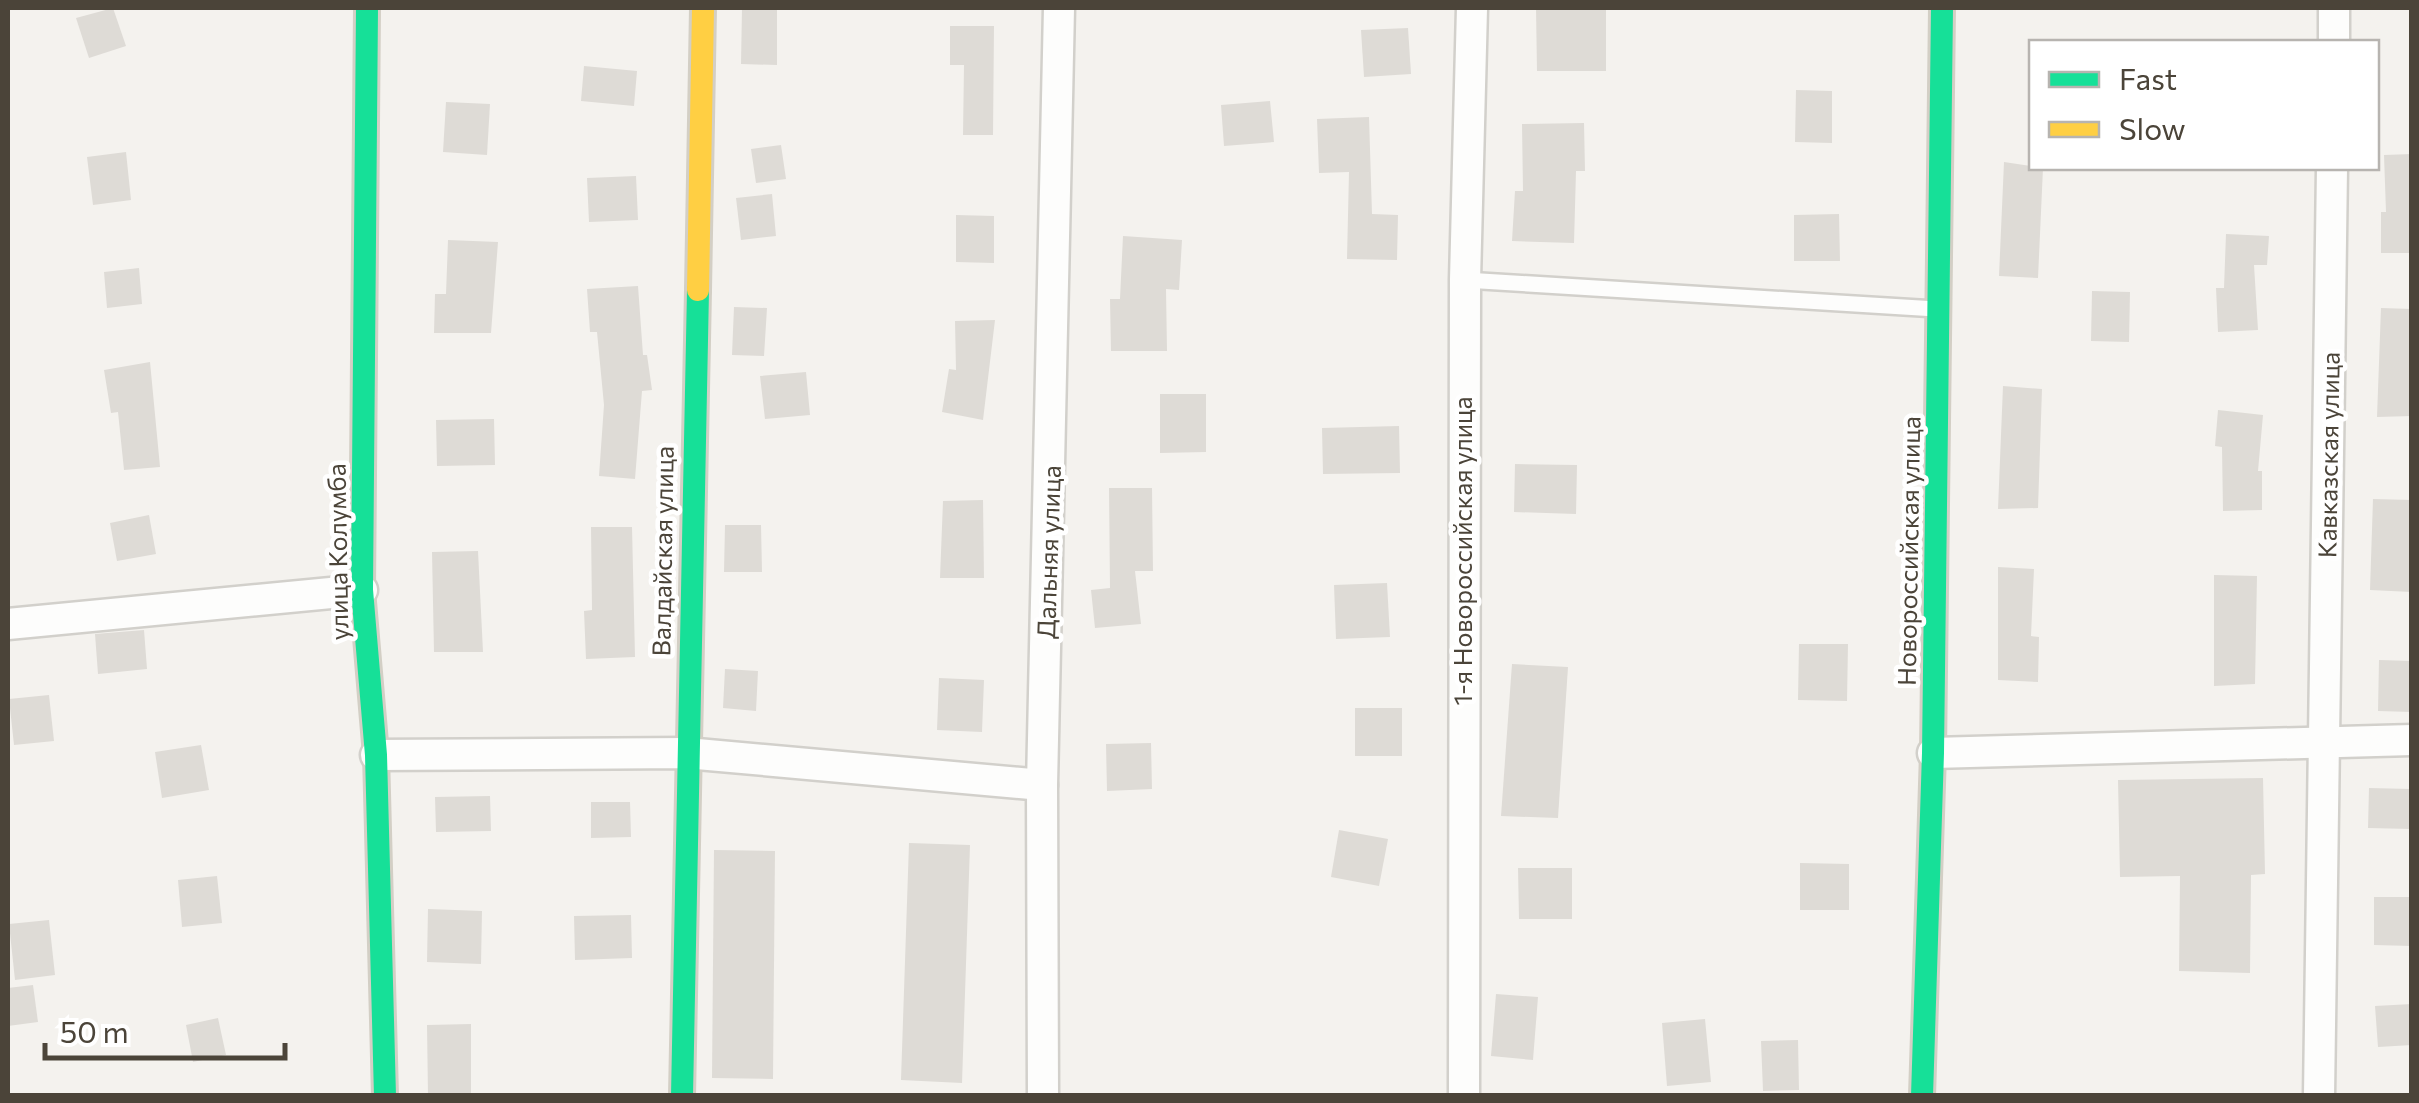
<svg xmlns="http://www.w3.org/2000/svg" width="2419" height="1103" font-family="Commissioner,sans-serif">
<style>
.building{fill:#dedbd6}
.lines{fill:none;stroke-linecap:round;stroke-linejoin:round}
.lane-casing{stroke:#d2d0cb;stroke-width:20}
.street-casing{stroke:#d2d0cb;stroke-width:35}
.fast-casing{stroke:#d3cfc5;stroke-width:28}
.slow-casing{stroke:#d3cfc5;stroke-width:28}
.lane{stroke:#fdfdfc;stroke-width:15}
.street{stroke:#fdfdfc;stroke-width:30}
.fast{stroke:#16e098;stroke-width:22}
.slow{stroke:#ffcf43;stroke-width:22}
.labels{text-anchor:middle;stroke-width:9;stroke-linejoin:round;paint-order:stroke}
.street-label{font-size:25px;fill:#4b4439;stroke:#fff}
</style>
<rect width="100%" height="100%" fill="#f4f2ee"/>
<g class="building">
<path d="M113,8L126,46L89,58L76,18Z"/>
<path d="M742,8H777V65L741,64Z"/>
<path d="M1536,8H1606V71H1537Z"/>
<path d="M950,26H994L993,135H963L964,65H950Z"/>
<path d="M1408,28L1411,74L1364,77L1361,30Z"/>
<path d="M584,66L637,71L634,106L581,101Z"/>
<path d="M1796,90L1832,91V143L1795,142Z"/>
<path d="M1270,101L1274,142L1224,146L1221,105Z"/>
<path d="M446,102L490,104L487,155L443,152Z"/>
<path d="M1369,117L1372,214L1398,215L1397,260L1347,259L1349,172L1319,173L1317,119Z"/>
<path d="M1584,123L1585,171H1576L1574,243L1512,241L1515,191H1523L1522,124Z"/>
<path d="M781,145L786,179L756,183L751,149Z"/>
<path d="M126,152L131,200L93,205L87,157Z"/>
<path d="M2412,154V253H2381V212H2386L2384,155Z"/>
<path d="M2004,162L2043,168L2038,278L1999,276Z"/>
<path d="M636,176L638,220L589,222L587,178Z"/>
<path d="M772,194L776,236L741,240L736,198Z"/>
<path d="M1839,214L1840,261H1794V215Z"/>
<path d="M956,215L994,216V263L956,262Z"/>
<path d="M2226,234L2269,236L2267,265H2254L2258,330L2218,332L2216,288H2224Z"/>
<path d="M1123,236L1182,240L1179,290L1166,289L1167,351H1111L1110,299H1120Z"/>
<path d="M448,240L498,242L491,333H434L435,294H446Z"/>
<path d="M139,268L142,304L107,308L104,272Z"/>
<path d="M638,286L643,355H647L652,390L642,391L635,479L599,476L604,405L597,332H590L587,289Z"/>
<path d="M2092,291L2130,292L2129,342L2091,341Z"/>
<path d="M734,307L767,308L764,356L732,355Z"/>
<path d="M2381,308L2412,309V416L2377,417Z"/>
<path d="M995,320L983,420L942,412L949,369L956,370L955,321Z"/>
<path d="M150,362L160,467L124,470L118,412L111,413L104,370Z"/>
<path d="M806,372L810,415L765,419L760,376Z"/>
<path d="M2003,386L2042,389L2038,508L1998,509Z"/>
<path d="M1160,394H1206V452L1160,453Z"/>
<path d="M2218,410L2263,415L2258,471H2262V510L2223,511L2222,447L2215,446Z"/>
<path d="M494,419L495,465L437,466L436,420Z"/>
<path d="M1399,426L1400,473L1323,474L1322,428Z"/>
<path d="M1515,464L1577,465L1576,514L1514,512Z"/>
<path d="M1109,488H1152L1153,571H1135L1141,624L1095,628L1091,590L1110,588Z"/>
<path d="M2373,499L2412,500V592L2370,590Z"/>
<path d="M983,500L984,578H940L943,501Z"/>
<path d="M149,515L156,554L117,561L110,523Z"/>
<path d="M725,525H761L762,572H724Z"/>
<path d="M591,527H632L635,657L586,659L584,611L592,610Z"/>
<path d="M478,551L483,652H434L432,552Z"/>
<path d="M1998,567L2034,569L2031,636L2039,637L2038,682L1998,680Z"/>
<path d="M2214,575L2257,576L2255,684L2214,686Z"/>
<path d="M1387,583L1390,637L1336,639L1334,585Z"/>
<path d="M144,630L147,669L98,674L95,634Z"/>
<path d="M1799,644H1848L1847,701L1798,700Z"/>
<path d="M2379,660L2412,661V712L2378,711Z"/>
<path d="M1512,664L1568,667L1558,818L1501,816Z"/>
<path d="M725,669L758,671L756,711L723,708Z"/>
<path d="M939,678L984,680L982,732L937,730Z"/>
<path d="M49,695L54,741L14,745L9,699Z"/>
<rect x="1355" y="708" width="47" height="48"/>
<path d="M1151,743L1152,789L1107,791L1106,744Z"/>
<path d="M201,745L209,790L162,798L155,752Z"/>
<path d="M2263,778L2265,874L2251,875L2250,973L2179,971L2180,876L2120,877L2118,780Z"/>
<path d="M2369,788L2411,789V829L2368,828Z"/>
<path d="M490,796L491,831L436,832L435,797Z"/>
<path d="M591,802H630L631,837L591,838Z"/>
<path d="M1339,830L1388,839L1379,886L1331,877Z"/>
<path d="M909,843L970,845L962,1083L901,1080Z"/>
<path d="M714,850L775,851L773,1079L712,1078Z"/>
<path d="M1800,863L1849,864V910H1800Z"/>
<path d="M1518,868H1572V919H1519Z"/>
<path d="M217,876L222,923L182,927L178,880Z"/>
<path d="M2374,897H2412V946L2374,945Z"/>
<path d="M428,909L482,911L481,964L427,962Z"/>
<path d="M631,915L632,958L575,960L574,916Z"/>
<path d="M49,920L55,975L15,980L9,924Z"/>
<path d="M33,985L38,1022L8,1026V988Z"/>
<path d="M1496,994L1538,997L1533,1060L1491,1056Z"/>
<path d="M2412,1004V1045L2378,1047L2375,1006Z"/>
<path d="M218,1018L226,1055L193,1062L186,1025Z"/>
<path d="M1705,1019L1711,1082L1667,1086L1662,1023Z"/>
<path d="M471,1024V1096H428L427,1025Z"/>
<path d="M1798,1040L1799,1090L1763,1091L1761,1041Z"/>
</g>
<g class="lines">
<g class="lane-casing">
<path id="lane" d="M1465,280L1936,309"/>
</g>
<g class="street-casing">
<g id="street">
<path d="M2334,42V8"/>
<path d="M8,624L362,590"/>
<path d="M1933,753L2412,740"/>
<path d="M376,755L686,753L1042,785"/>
<path d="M1043,1096L1042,785L1059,8"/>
<path d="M1464,1096L1465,280L1472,8"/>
<path d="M2319,1096L2332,168"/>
</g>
</g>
<g class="fast-casing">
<g id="fast">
<path d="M367,8L362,590L376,755L385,1096"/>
<path d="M682,1096L698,290"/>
<path d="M1922,1096L1933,753L1942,8"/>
</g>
</g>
<g class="slow-casing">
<path id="slow" d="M698,290L703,8"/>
</g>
<use href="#lane" class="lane"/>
<use href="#street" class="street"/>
<use href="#fast" class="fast"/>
<use href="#slow" class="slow"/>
</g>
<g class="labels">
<g class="street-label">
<text transform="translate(2329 455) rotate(-89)" y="9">Кавказская улица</text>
<text transform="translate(663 551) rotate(-89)" y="9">Валдайская улица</text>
<text transform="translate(1463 551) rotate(-90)" y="9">1-я Новороссийская улица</text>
<text transform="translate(1909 551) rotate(-89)" y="9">Новороссийская улица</text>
<text transform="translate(338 552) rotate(-91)" y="9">улица Колумба</text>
<text transform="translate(1049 552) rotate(-88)" y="9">Дальняя улица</text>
</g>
</g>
<rect width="2419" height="1103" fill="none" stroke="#4b4439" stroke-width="20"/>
<rect x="2029" y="40" width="350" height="130" fill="#ffffff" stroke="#b7b4b0" stroke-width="2.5"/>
<rect x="2049" y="72" width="50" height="15" fill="#16e098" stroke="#b7b4b0" stroke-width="2.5"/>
<text x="2119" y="90" font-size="30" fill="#4b4439">Fast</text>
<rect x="2049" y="122" width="50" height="15" fill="#ffcf43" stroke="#b7b4b0" stroke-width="2.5"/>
<text x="2119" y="140" font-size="30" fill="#4b4439">Slow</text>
<path d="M45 1043v15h240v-15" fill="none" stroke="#4b4439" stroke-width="5"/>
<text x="60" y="1043" font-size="30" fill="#4b4439" stroke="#ffffff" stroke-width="8" paint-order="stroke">50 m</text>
</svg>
